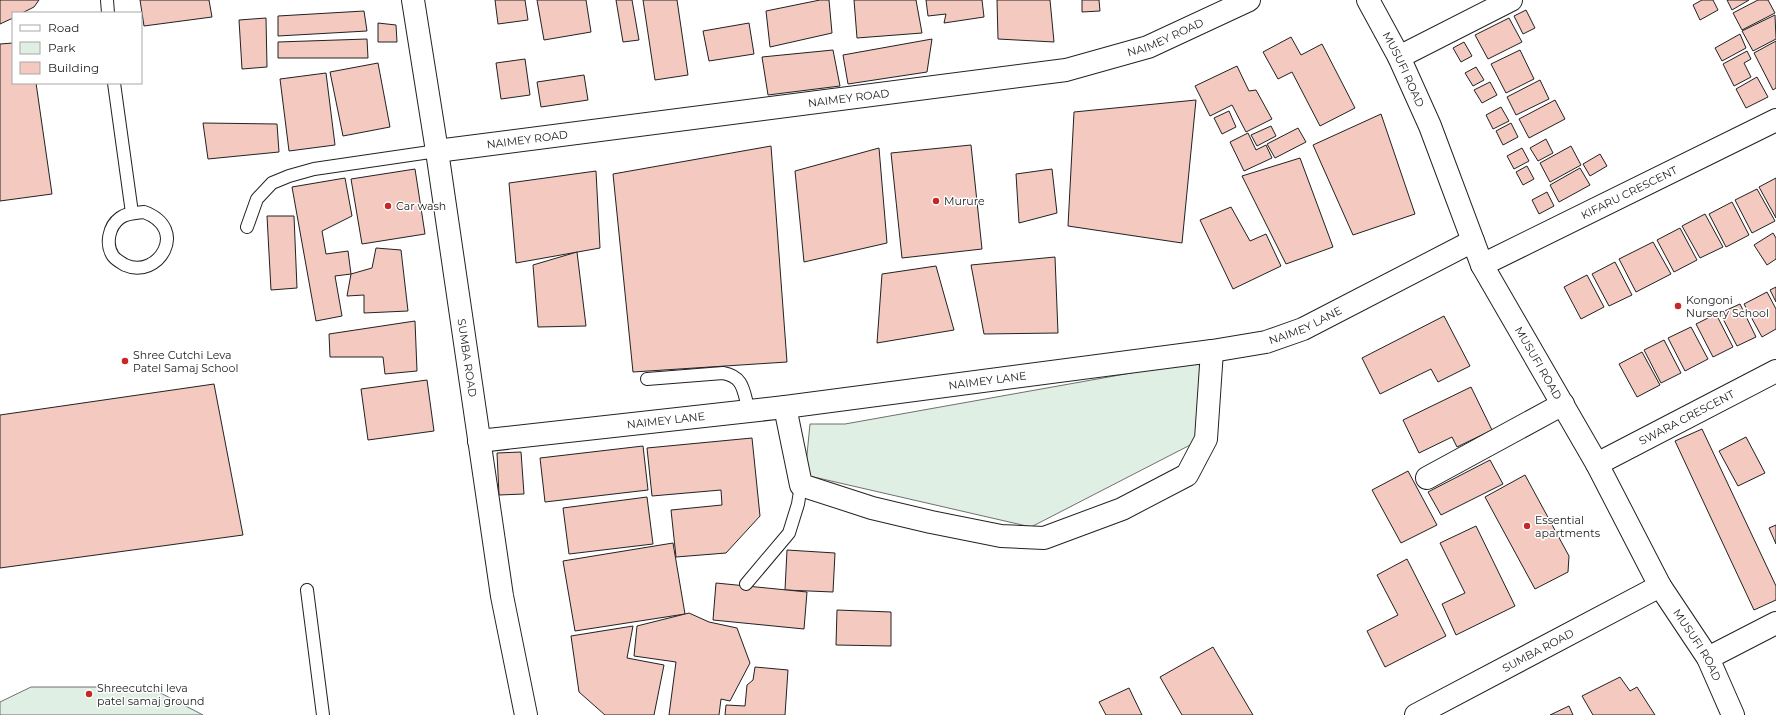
<svg xmlns="http://www.w3.org/2000/svg" width="1776" height="715" font-family="Montserrat,sans-serif">
<style>
.green{fill:#e0efe3;stroke:#6f6f6f}
.building{fill:#f3c9c0;stroke:#222}
.lines{fill:none;stroke-linecap:round;stroke-linejoin:round}
.service-casing{stroke:#222;stroke-width:14}
.minor-casing{stroke:#222;stroke-width:24}
.service{stroke:#fff;stroke-width:12}
.minor{stroke:#fff;stroke-width:22}
.poi-dot{fill:#c62828;stroke:#fff;stroke-width:1.5}
.labels{text-anchor:middle;stroke-width:3;stroke-linejoin:round;paint-order:stroke}
.street-label{font-size:11px;fill:#222;stroke:#fff}
.poi-label{font-size:11px;fill:#222;stroke:#fff;text-anchor:start}
</style>
<rect width="100%" height="100%" fill="#fff"/>
<g class="green">
<path d="M1212,351L1196,442L1031,527L805,475L810,424H845L1131,373Z"/>
<path d="M31,687H149L203,715H0V702Z"/>
</g>
<g class="building">
<path d="M0,0H39L34,7L22,13H13V18L0,24Z"/>
<path d="M140,0H209L212,17L144,26Z"/>
<path d="M495,0H525L528,20L498,24Z"/>
<path d="M537,0H586L591,32L544,40Z"/>
<path d="M616,0H632L639,40L623,42Z"/>
<path d="M643,0H677L688,75L655,80Z"/>
<path d="M820,0H829L832,33L770,47L766,11Z"/>
<path d="M854,0H916L922,33L857,38Z"/>
<path d="M926,0H982L984,17L944,23L946,14L928,16Z"/>
<path d="M997,0H1050L1054,42L998,39Z"/>
<path d="M1082,0H1099L1100,11L1082,12Z"/>
<path d="M1702,0H1713L1718,10L1700,20L1693,5Z"/>
<path d="M1727,0H1749L1732,10Z"/>
<path d="M1758,0H1768L1775,13L1742,30L1733,13Z"/>
<path d="M1526,10L1535,28L1523,34L1514,16Z"/>
<path d="M364,11L367,31L278,36V16Z"/>
<path d="M1775,15L1776,39L1753,51L1742,31Z"/>
<path d="M266,18L267,67L242,69L239,20Z"/>
<path d="M1509,18L1522,42L1488,59L1475,35Z"/>
<path d="M378,23L396,25L397,42H378Z"/>
<path d="M749,23L754,54L709,61L703,31Z"/>
<path d="M1740,34L1746,48L1722,61L1715,48Z"/>
<path d="M1291,37L1301,55L1322,44L1355,108L1320,126L1292,72L1278,79L1263,52Z"/>
<path d="M367,39L368,58H278V42Z"/>
<path d="M932,39L927,72L848,84L843,55Z"/>
<path d="M1776,41V88L1773,90L1754,53Z"/>
<path d="M1464,42L1472,56L1461,62L1453,48Z"/>
<path d="M13,43V83H36L52,194L0,201V44Z"/>
<path d="M833,50L840,86L768,95L762,57Z"/>
<path d="M1520,50L1534,79L1506,93L1491,64Z"/>
<path d="M1747,51L1751,59L1744,63L1751,77L1734,86L1723,64Z"/>
<path d="M525,59L530,95L501,99L496,63Z"/>
<path d="M378,63L390,127L343,136L330,72Z"/>
<path d="M1237,66L1249,91L1256,90L1272,119L1246,132L1232,105L1210,116L1195,86Z"/>
<path d="M1476,67L1484,80L1473,86L1465,73Z"/>
<path d="M326,73L335,145L289,151L280,79Z"/>
<path d="M584,75L588,100L541,107L537,82Z"/>
<path d="M1757,77L1768,97L1746,108L1736,89Z"/>
<path d="M1540,80L1549,99L1516,115L1507,97Z"/>
<path d="M1490,82L1497,95L1482,103L1474,90Z"/>
<path d="M1196,100L1182,243L1068,226L1074,112Z"/>
<path d="M1555,100L1565,119L1529,138L1519,119Z"/>
<path d="M1501,107L1509,121L1493,129L1486,115Z"/>
<path d="M1229,111L1236,127L1222,134L1214,118Z"/>
<path d="M1381,114L1415,214L1353,235L1313,145Z"/>
<path d="M203,123L277,124L279,152L208,159Z"/>
<path d="M1511,123L1518,137L1503,145L1496,131Z"/>
<path d="M1271,126L1276,136L1257,146L1251,135Z"/>
<path d="M1298,128L1306,142L1275,158L1267,144Z"/>
<path d="M1248,133L1256,150L1266,145L1272,158L1244,171L1230,142Z"/>
<path d="M1546,139L1553,153L1538,161L1530,148Z"/>
<path d="M971,145L982,249L902,258L891,153Z"/>
<path d="M771,146L787,362L633,372L613,174Z"/>
<path d="M1571,146L1581,165L1550,182L1540,163Z"/>
<path d="M879,148L887,243L804,262L795,171Z"/>
<path d="M1522,148L1529,161L1514,169L1507,156Z"/>
<path d="M1600,154L1607,166L1590,176L1583,164Z"/>
<path d="M1300,158L1333,247L1286,264L1242,176Z"/>
<path d="M1527,166L1534,179L1523,185L1516,172Z"/>
<path d="M1580,168L1590,185L1559,202L1550,185Z"/>
<path d="M415,169L425,234L362,244L351,179Z"/>
<path d="M1052,169L1057,213L1019,223L1016,174Z"/>
<path d="M596,171L600,248L516,263L509,183Z"/>
<path d="M345,178L352,216L322,231L326,254L348,251L351,274L335,276L342,316L316,321L292,187Z"/>
<path d="M1776,178V218L1759,187Z"/>
<path d="M1757,189L1775,221L1752,233L1735,200Z"/>
<path d="M1547,192L1554,206L1539,214L1532,200Z"/>
<path d="M1732,202L1749,235L1726,247L1709,214Z"/>
<path d="M1231,207L1250,241L1266,234L1281,266L1233,289L1200,220Z"/>
<path d="M1705,214L1723,247L1700,258L1682,226Z"/>
<path d="M267,216H294L297,288L271,290Z"/>
<path d="M1680,228L1697,260L1674,272L1657,240Z"/>
<path d="M1773,233L1776,238V259L1767,265L1754,245Z"/>
<path d="M1653,242L1671,274L1636,292L1619,259Z"/>
<path d="M376,248L401,250L408,311L364,313V295L347,296L351,274L372,268Z"/>
<path d="M577,252L586,326L538,327L533,265Z"/>
<path d="M1055,257L1058,333L984,334L971,265Z"/>
<path d="M1615,262L1632,295L1609,306L1592,274Z"/>
<path d="M936,266L954,330L877,343L882,274Z"/>
<path d="M1587,275L1604,307L1581,319L1564,287Z"/>
<path d="M1776,287V302L1770,290Z"/>
<path d="M1767,292L1776,309V329L1762,337L1744,304Z"/>
<path d="M1740,304L1756,337L1737,346L1720,313Z"/>
<path d="M1716,314L1733,347L1713,357L1696,324Z"/>
<path d="M1444,316L1470,366L1438,382L1431,369L1380,394L1362,358Z"/>
<path d="M415,321L417,371L385,374L383,357H330L329,334Z"/>
<path d="M1691,327L1708,359L1685,371L1668,338Z"/>
<path d="M1664,340L1681,373L1661,383L1644,350Z"/>
<path d="M1642,352L1660,385L1637,397L1619,364Z"/>
<path d="M427,380L434,431L368,440L361,389Z"/>
<path d="M214,384L243,535L0,568V415Z"/>
<path d="M1471,387L1492,430L1457,447L1452,437L1419,453L1403,420Z"/>
<path d="M1702,429L1776,586V600L1754,610L1675,441Z"/>
<path d="M1746,437L1765,473L1738,486L1719,451Z"/>
<path d="M752,438L760,516L726,553L676,557L671,510L722,505L721,490L652,496L647,448Z"/>
<path d="M643,446L648,490L545,502L540,458Z"/>
<path d="M521,452L524,494L499,495L497,453Z"/>
<path d="M1490,460L1503,484L1441,515L1428,492Z"/>
<path d="M1408,471L1437,525L1401,543L1372,490Z"/>
<path d="M1525,475L1569,556L1568,572L1535,589L1485,497Z"/>
<path d="M647,497L653,544L569,554L563,508Z"/>
<path d="M1776,525V544L1769,528Z"/>
<path d="M1476,526L1515,606L1456,635L1442,604L1465,593L1440,543Z"/>
<path d="M673,543L685,614L575,631L563,561Z"/>
<path d="M787,550L835,553L833,592L785,590Z"/>
<path d="M1407,559L1446,636L1385,667L1367,631L1398,615L1377,575Z"/>
<path d="M716,583L807,592L804,629L713,620Z"/>
<path d="M837,610L891,612V646L836,645Z"/>
<path d="M689,613L709,622L737,628L750,663L730,701L721,699L719,715H669L676,662L634,656L637,626Z"/>
<path d="M633,626L627,658L664,665L654,715H605L579,692L571,636Z"/>
<path d="M1213,647L1253,715H1182L1160,677Z"/>
<path d="M755,667L788,670L785,715H725L726,705L745,706L747,685L753,680Z"/>
<path d="M1620,677L1630,691L1637,687L1655,715H1593L1582,696Z"/>
<path d="M1129,688L1142,715H1106L1099,702Z"/>
<path d="M1569,706L1573,715H1550Z"/>
</g>
<g class="lines">
<g class="service-casing">
<g id="service">
<path d="M107,0L108,13"/>
<path d="M114,83L132,213"/>
<path d="M144,212C190,229 158,280 125,265C120,262 116,260 113,256C105,244 109,226 120,218C126,213 136,213 144,212Z"/>
<path d="M247,227L257,199L272,183L289,176L314,169L437,151"/>
<path d="M647,379L723,373C745,377 743,392 749,411"/>
<path d="M746,584L789,533L798,504L801,485"/>
<path d="M307,590L323,715"/>
</g>
</g>
<g class="minor-casing">
<g id="minor">
<path id="s1" d="M413,0L437,151L502,596L526,715"/>
<path id="s2" d="M1368,0L1399,57L1430,126L1482,265L1597,464L1660,586L1708,658L1733,715"/>
<path d="M1399,57L1511,0"/>
<path id="s3" d="M437,151L1066,70L1148,47L1249,0"/>
<path id="s4" d="M1482,265L1776,120"/>
<path d="M785,407L801,485L872,508L931,522L1001,536L1044,538L1122,509L1187,475L1206,439L1212,351"/>
<path id="s5" d="M479,441L785,407L1212,351L1266,342L1303,329L1473,241"/>
<path id="s6" d="M1597,464L1776,371"/>
<path d="M1427,478L1563,404"/>
<path d="M1708,658L1776,623"/>
<path id="s7" d="M1416,715L1660,586"/>
</g>
</g>
<use href="#service" class="service"/>
<use href="#minor" class="minor"/>
</g>
<g class="poi-dot">
<circle cx="936" cy="201" r="4"/>
<circle cx="388" cy="206" r="4"/>
<circle cx="1678" cy="306" r="4"/>
<circle cx="125" cy="361" r="4"/>
<circle cx="1527" cy="526" r="4"/>
<circle cx="89" cy="694" r="4"/>
</g>
<g class="labels">
<g class="street-label">
<text dy="4" stroke="none"><textPath href="#s3" startOffset="739">NAIMEY ROAD</textPath></text>
<text dy="4" stroke="none"><textPath href="#s2" startOffset="78">MUSUFI ROAD</textPath></text>
<text dy="4" stroke="none"><textPath href="#s3" startOffset="415">NAIMEY ROAD</textPath></text>
<text dy="4" stroke="none"><textPath href="#s3" startOffset="91">NAIMEY ROAD</textPath></text>
<text dy="4" stroke="none"><textPath href="#s4" startOffset="164">KIFARU CRESCENT</textPath></text>
<text dy="4" stroke="none"><textPath href="#s5" startOffset="836">NAIMEY LANE</textPath></text>
<text dy="4" stroke="none"><textPath href="#s1" startOffset="362">SUMBA ROAD</textPath></text>
<text dy="4" stroke="none"><textPath href="#s2" startOffset="402">MUSUFI ROAD</textPath></text>
<text dy="4" stroke="none"><textPath href="#s5" startOffset="512">NAIMEY LANE</textPath></text>
<text dy="4" stroke="none"><textPath href="#s6" startOffset="101">SWARA CRESCENT</textPath></text>
<text dy="4" stroke="none"><textPath href="#s5" startOffset="188">NAIMEY LANE</textPath></text>
<text dy="4" stroke="none"><textPath href="#s2" startOffset="726">MUSUFI ROAD</textPath></text>
<text dy="4" stroke="none"><textPath href="#s7" startOffset="138">SUMBA ROAD</textPath></text>
</g>
<g class="poi-label">
<text x="944" y="205">Murure</text>
<text x="396" y="210">Car wash</text>
<text x="1686" y="304">Kongoni<tspan x="1686" dy="13">Nursery School</tspan></text>
<text x="133" y="359">Shree Cutchi Leva<tspan x="133" dy="13">Patel Samaj School</tspan></text>
<text x="1535" y="524">Essential<tspan x="1535" dy="13">apartments</tspan></text>
<text x="97" y="692">Shreecutchi leva<tspan x="97" dy="13">patel samaj ground</tspan></text>
</g>
</g>
<rect x="12" y="12" width="130" height="72" fill="#ffffff" stroke="#a7a7a7"/>
<rect x="20" y="25" width="20" height="6" fill="#ffffff" stroke="#a7a7a7"/>
<text x="48" y="32" font-size="12" fill="#222222">Road</text>
<rect x="20" y="42" width="20" height="12" fill="#e0efe3" stroke="#a7a7a7"/>
<text x="48" y="52" font-size="12" fill="#222222">Park</text>
<rect x="20" y="62" width="20" height="12" fill="#f3c9c0" stroke="#a7a7a7"/>
<text x="48" y="72" font-size="12" fill="#222222">Building</text>
</svg>
